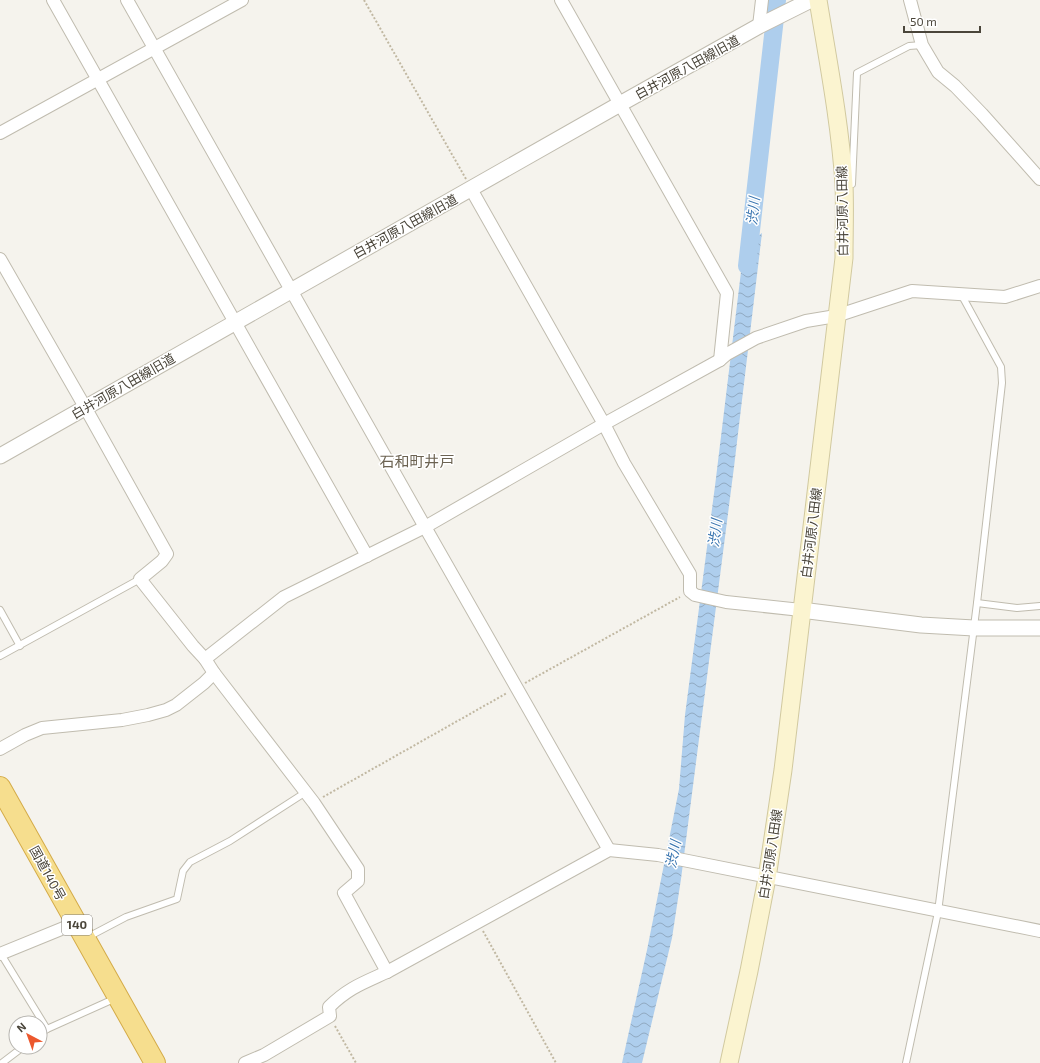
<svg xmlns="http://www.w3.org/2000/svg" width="1040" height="1063" font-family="'Exo 2','Noto Sans JP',sans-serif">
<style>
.water{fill:url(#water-waves)}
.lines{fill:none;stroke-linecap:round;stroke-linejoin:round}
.river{stroke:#aeceed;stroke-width:18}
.service-casing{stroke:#c0bcaf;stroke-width:8}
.minor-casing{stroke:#c0bcaf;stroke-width:14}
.tertiary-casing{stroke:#c0bcaf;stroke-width:17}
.secondary-casing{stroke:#d1c99f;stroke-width:19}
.trunk-casing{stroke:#d4ab48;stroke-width:22}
.path{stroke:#c1b8a2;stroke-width:2;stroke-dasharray:2 2;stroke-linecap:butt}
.service{stroke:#fff;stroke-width:6}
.minor{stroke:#fff;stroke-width:12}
.tertiary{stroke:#fff;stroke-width:15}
.secondary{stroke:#fbf4d0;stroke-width:17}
.trunk{stroke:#f6de8e;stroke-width:20}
.labels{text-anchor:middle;stroke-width:3;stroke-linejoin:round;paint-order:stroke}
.shield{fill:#fff;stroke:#807d75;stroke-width:1}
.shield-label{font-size:12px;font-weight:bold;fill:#4a453a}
.street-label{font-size:13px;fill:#4a453a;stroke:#fff}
.water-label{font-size:14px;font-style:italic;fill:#3975b0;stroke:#fff}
.quarter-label{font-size:15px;fill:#6c6352;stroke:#fff}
</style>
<defs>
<pattern id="water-waves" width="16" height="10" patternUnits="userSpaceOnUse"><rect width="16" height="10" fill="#aeceed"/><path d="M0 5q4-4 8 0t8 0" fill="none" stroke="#90a9c1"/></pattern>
</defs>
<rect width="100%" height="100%" fill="#f5f3ed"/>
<path class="water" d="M762,233L734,467L681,879L672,938L642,1063H622L647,950L679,789L685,715L715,486L744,247Z"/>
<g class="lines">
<path class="river" d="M747,266L777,0"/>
<g class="service-casing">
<g id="service">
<path d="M850,184H852L857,73L909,46L922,45"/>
<path d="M977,603L1017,608L1040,606"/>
<path d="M0,610L20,646"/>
<path d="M0,656L140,579"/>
<path d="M88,937L126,917L177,899L183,871L190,862L230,841L306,792"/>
<path d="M1,954L47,1029"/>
<path d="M40,1034L47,1029L116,998"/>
<path d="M2,1063L23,1047"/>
<path d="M906,1063L938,912L977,603L1002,383L1001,367L961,294"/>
</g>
</g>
<g class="minor-casing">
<g id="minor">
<path d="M53,0L367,556"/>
<path d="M127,0L425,527L609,850"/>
<path d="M561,0L727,293L720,360"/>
<path d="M910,0L922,45L938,72L955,86L982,114L1040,179"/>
<path d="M759,26L762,0"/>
<path d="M0,133L242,0"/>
<path d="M471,189L604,424L624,463L690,574V591L695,595L726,602L801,610"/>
<path d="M0,259L85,407L167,554L162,561L140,579L193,646L205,659L214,673L314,803L358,869V881L344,893L387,972"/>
<path d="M205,659L284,597L425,527L604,424L720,360L727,354L756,338L806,321L836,316L912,291L1005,297L1040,286"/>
<path d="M0,749L25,735L42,728L122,720L148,715L166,710L176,705L204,683L214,673"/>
<path d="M0,954L76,923"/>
<path d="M245,1063L264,1055L330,1016L329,1007C348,988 363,983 387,972L609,850L658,855L1040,931"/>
</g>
</g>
<g class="tertiary-casing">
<g id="tertiary">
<path d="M0,456L620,104L759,26L811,0"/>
<path d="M801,610L921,625L974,628H1040"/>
</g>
</g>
<g class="secondary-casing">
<path id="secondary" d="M729,1063L749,971L767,878L783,770L844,258C844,233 845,209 844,184C840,123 828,61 818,0"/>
</g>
<g class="trunk-casing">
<path id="trunk" d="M0,787L155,1063"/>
</g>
<g class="path">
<path d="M364,0L466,179"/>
<path d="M525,683L680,597"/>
<path d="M323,797L507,693"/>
<path d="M483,931L556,1063"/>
<path d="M335,1026L356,1063"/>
</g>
<use href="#service" class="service"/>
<use href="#minor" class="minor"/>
<use href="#tertiary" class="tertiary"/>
<use href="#secondary" class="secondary"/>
<use href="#trunk" class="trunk"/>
</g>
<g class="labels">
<rect class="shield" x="62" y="915" width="30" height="20" rx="3"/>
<g class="shield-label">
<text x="77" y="929">140</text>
</g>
<g class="street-label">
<text transform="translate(687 67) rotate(-29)" y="5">白井河原八田線旧道</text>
<text transform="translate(842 211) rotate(-91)" y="5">白井河原八田線</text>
<text transform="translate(405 226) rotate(-29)" y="5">白井河原八田線旧道</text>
<text transform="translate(123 386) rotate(-30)" y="5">白井河原八田線旧道</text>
<text transform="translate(811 533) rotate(-83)" y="5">白井河原八田線</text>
<text transform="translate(770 854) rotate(-81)" y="5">白井河原八田線</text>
<text transform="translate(48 873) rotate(61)" y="5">国道140号</text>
</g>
<g class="water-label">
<text transform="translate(753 211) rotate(-84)" y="5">渋川</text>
<text transform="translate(715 533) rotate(-83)" y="5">渋川</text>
<text transform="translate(673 854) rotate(-79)" y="5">渋川</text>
</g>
<g class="quarter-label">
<text x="417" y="467">石和町井戸</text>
</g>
</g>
<g transform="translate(28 1035) rotate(319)"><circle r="19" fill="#ffffff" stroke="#b7b5b0"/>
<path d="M0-3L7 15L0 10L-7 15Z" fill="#ec582d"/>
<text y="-6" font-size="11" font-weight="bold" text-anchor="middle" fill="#4a453a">N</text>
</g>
<path d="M904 26v6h76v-6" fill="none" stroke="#4a453a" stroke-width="2"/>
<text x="910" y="26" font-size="12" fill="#4a453a" stroke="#ffffff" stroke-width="3" paint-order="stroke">50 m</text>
</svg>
